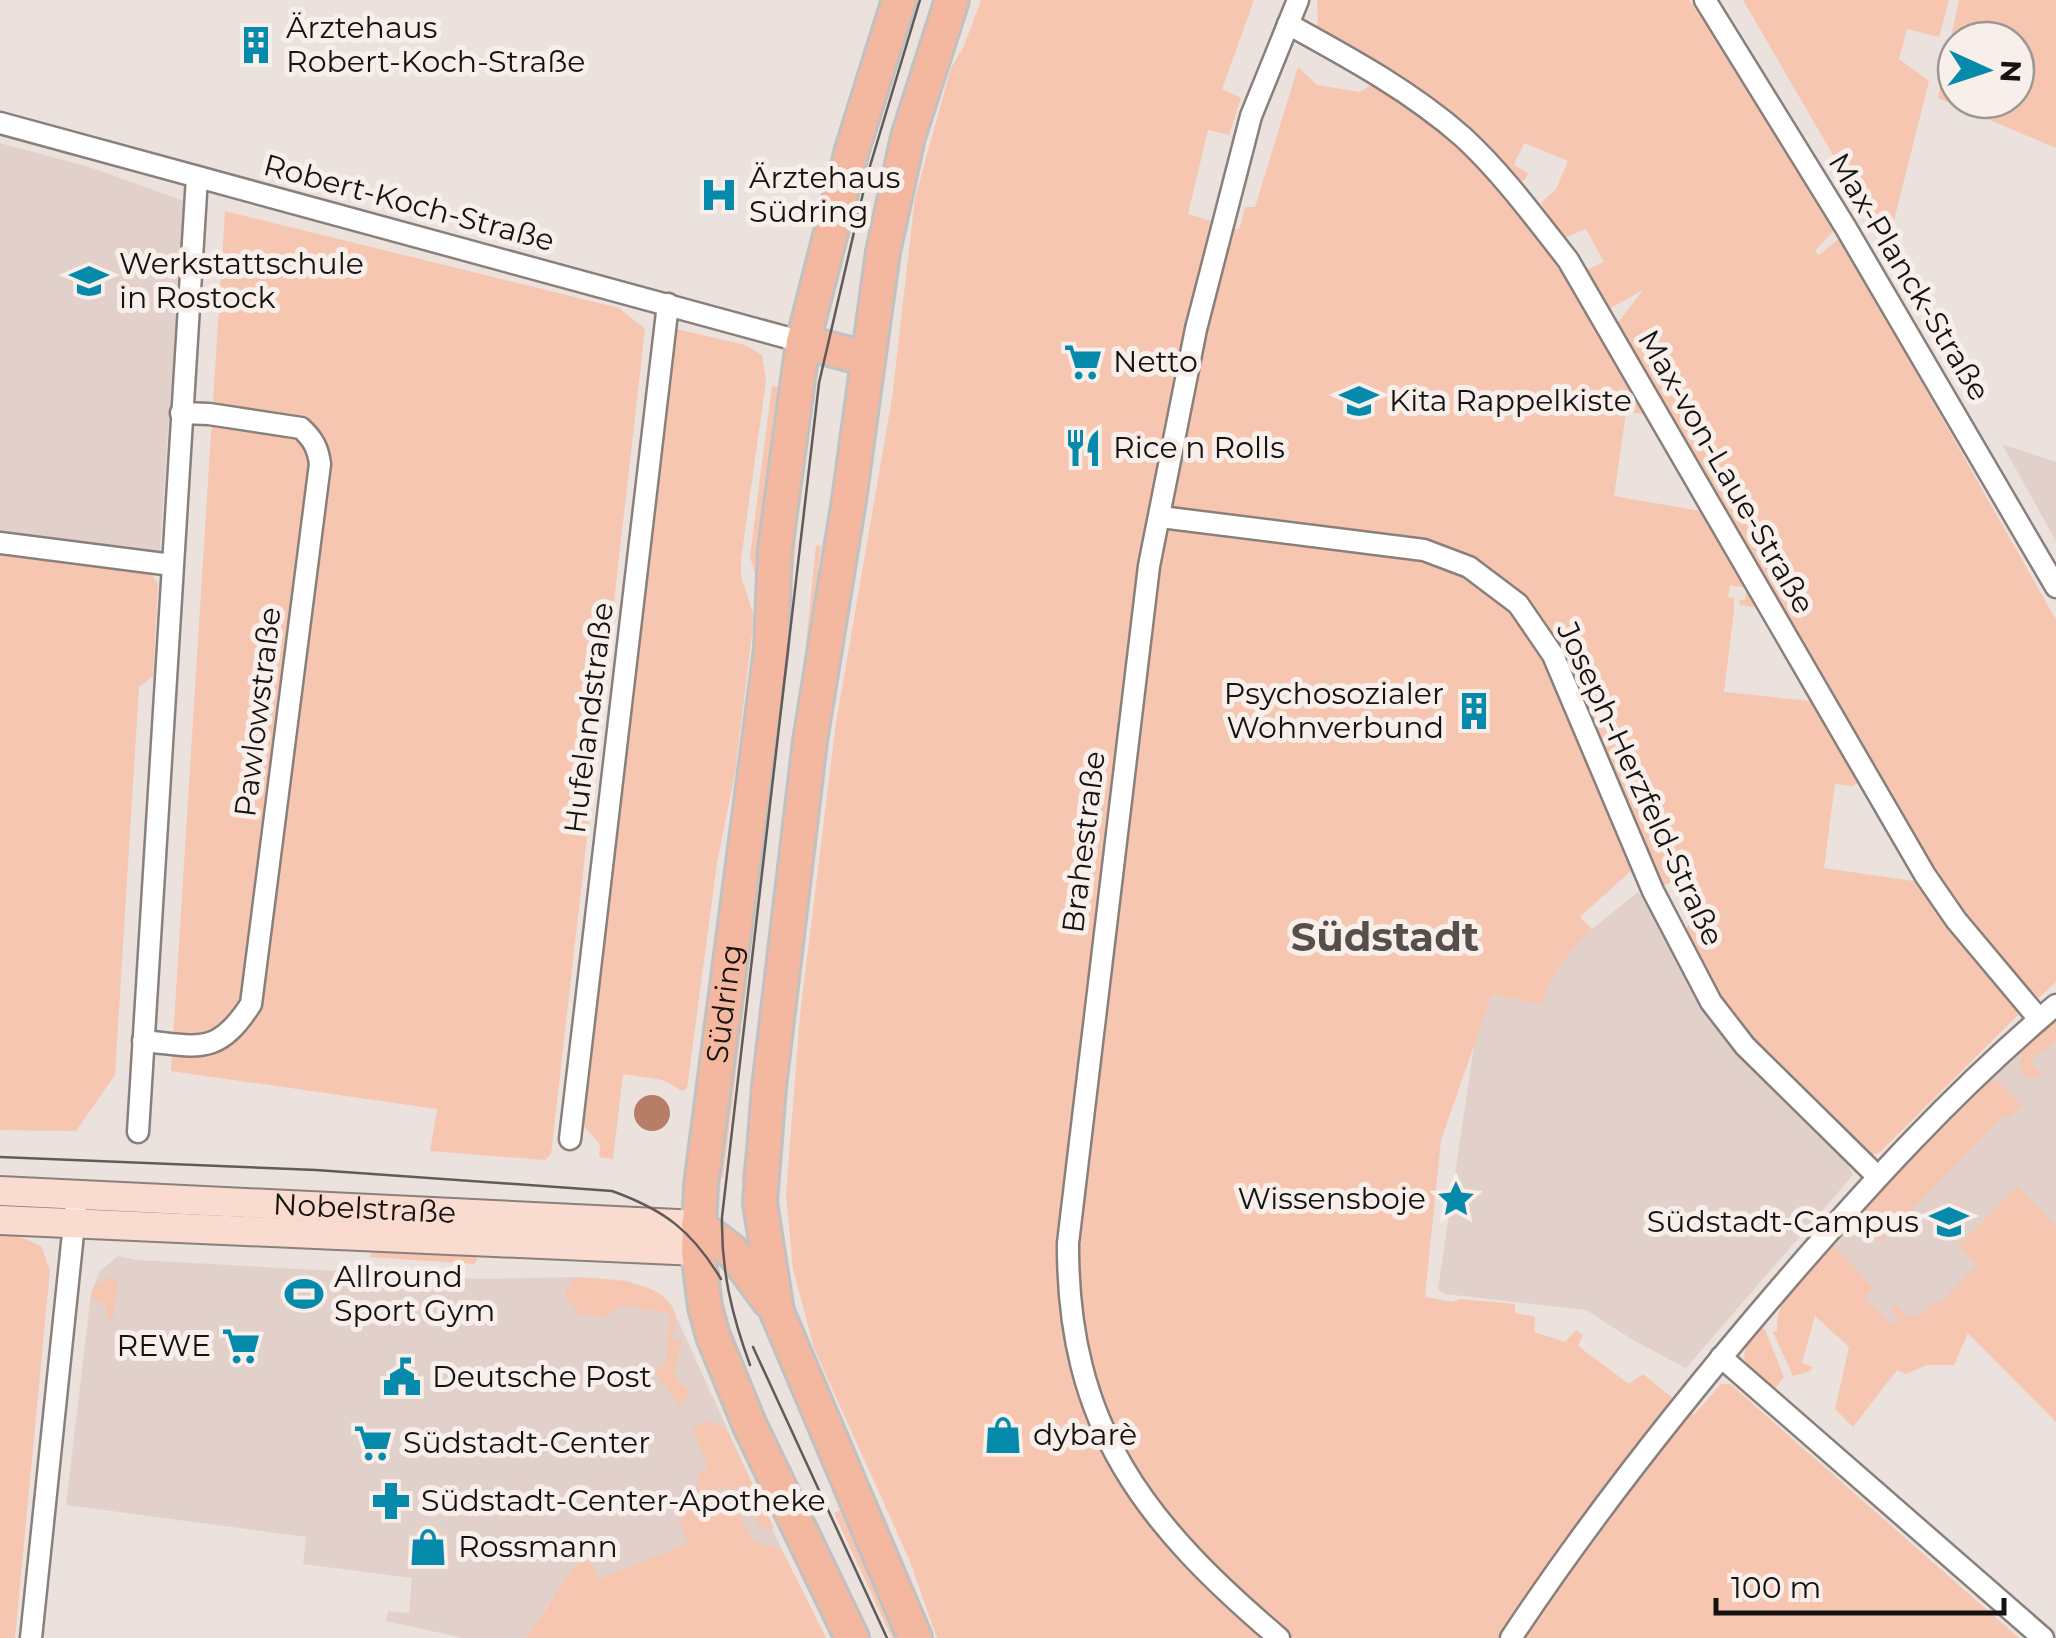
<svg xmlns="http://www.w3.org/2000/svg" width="2056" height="1638" font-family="Montserrat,sans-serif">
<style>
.built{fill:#e2d1ca}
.green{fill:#f6c6b1;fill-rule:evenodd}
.water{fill:#b67e67}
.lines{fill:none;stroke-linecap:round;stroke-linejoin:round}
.street-casing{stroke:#89807c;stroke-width:25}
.secondary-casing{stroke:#89807c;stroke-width:32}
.primary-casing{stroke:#c2c1c1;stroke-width:38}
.street{stroke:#fff;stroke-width:20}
.secondary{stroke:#f9dccf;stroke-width:28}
.primary{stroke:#f3b89f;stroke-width:32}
.tram{stroke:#605a58;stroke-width:2.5}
.labels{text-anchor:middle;stroke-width:10;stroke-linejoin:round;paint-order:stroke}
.poi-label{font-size:30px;fill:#151211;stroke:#f8efeb;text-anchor:start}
.street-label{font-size:30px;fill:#151211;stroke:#f8efeb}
.district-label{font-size:40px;font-weight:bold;fill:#564e4b;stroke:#f8efeb}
</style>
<rect width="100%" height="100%" fill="#ebe1dd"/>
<g class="built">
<path d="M0,143L89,167L184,201L159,563L0,543Z"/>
<path d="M2002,444L2056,462V541Z"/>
<path d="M1638,892L1660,924L1689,985L1709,1015L1753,1066L1846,1160L1853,1175L1686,1368L1633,1340L1586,1310L1445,1294L1438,1289L1475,1039L1492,994L1542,1005L1548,983L1564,957L1592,929Z"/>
<path d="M2056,1012V1414L1950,1307L1892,1336L1821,1245L1862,1199Z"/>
<path d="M118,1256L137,1260L480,1279L576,1277L629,1281L662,1297L671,1305L782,1550L754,1541L599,1579L553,1596L526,1638H463L386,1621L388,1611L409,1613L412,1578L303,1564L306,1537L66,1505L91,1293L100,1271Z"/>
</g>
<g class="green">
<path d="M981,0H1254L1222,89L1241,98L1229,135L1208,130L1188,214L1239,230L1245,207H1255L1298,67L1317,85L1360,92L1372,84C1402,103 1435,121 1460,145C1541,220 1593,318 1650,411L1644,414L1626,412L1614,496L1707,512L1760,608L1739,605L1740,600H1745L1747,588L1730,585L1728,597L1734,598V611L1724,692L1820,702L1862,780L1853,786L1835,784L1824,868L1927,883L2023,1010L1879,1153L1867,1156L1738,1027L1681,936L1692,920L1674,881L1658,888L1644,859L1580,917L1592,929C1569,952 1551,972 1542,1005L1492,994L1441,1140L1425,1297L1453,1302L1460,1299L1515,1304V1313L1535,1317L1534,1332L1565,1342L1576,1330L1583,1335L1578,1346L1629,1384L1643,1374L1694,1415L1721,1384H1730L2019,1638H937L909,1559L814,1348L793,1269L786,1195L800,1015L836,723L892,398L915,198L951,68L964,46Z"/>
<path d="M1317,0H1689L1729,53L1834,230L1815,251L1819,255L1840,238L2056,620V982L2033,1003L1967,927L1616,325L1643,290L1607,310L1584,271L1604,262L1586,229L1564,238L1541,203L1556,189L1568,161L1524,143L1514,165L1528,173L1525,180L1514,184L1318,30Z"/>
<path d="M1743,0H1949L1939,37L1907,29L1899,59L1929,81L1887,248Z"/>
<path d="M1959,0H2056V148L1938,98ZM1956,40H2016V100H1956Z"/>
<path d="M225,211L619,308L645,329L551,1154L545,1160L430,1151L437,1109L171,1071Z"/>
<path d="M676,329L745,345L762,355L766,381L741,559V576L754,617L735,773L717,863L687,1088L682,1091L663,1080L623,1074L613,1159L599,1157L600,1144L579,1121L672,335Z"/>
<path d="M772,386L783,387L764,608L750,556Z"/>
<path d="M787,542L796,543L772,779L723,1178L715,1177Z"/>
<path d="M816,545L821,546L818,569L824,570L751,1183L741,1181L792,783Z"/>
<path d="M0,552L150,572L158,584L153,676L139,687L115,1075L76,1131L0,1130Z"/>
<path d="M2056,1017V1040L2030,1061L2042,1076L2028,1079L2020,1070L2021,1050Z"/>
<path d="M1997,1080L2022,1105L2008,1118L2004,1115L1882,1240L1861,1234L1855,1214L1983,1083Z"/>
<path d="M2017,1186L2056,1226V1422L1968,1333L1954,1365H1927L1906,1374L1897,1370L1853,1427L1835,1409L1849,1347L1815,1316L1802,1363L1812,1367L1811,1371L1793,1376L1773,1332L1777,1331C1775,1295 1807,1268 1832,1244L1873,1287L1864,1298L1893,1326L1899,1318L1891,1309L1895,1305L1907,1315L1919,1316L1936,1301L1940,1303L1977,1265L1959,1246Z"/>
<path d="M0,1235L18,1236L41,1246L50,1270L15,1638H0Z"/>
<path d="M376,1248L476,1257L477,1260L474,1264L369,1257Z"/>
<path d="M108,1277L118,1280L113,1319H108L105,1304L93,1299L91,1293L94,1286Z"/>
<path d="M576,1277C603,1279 669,1280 675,1315C676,1322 673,1332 672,1339L682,1341L674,1375L691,1394L679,1405L654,1372L666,1362L670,1314L622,1305L607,1317L579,1314L565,1297V1291Z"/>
<path d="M1760,1326L1765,1330L1784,1377L1775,1389C1744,1362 1732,1363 1760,1326Z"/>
<path d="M706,1421L725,1427L774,1528H760C749,1508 742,1489 717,1486L727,1509L736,1511L754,1541L782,1550L826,1638H526L573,1567L588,1559L600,1579L688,1543L679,1521L694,1499L700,1470L709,1469L692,1428Z"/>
<path d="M843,1509L902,1638H892L834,1513Z"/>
</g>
<circle class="water" cx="652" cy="1113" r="18"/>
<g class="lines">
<g class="street-casing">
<g id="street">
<path d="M1705,0L1846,228L2056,587"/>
<path d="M1288,24C1348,57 1411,91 1463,137C1502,173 1535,218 1568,260L1925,875L1956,920L2039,1019"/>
<path d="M0,123L803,342"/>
<path d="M1161,517L1424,550L1469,567L1518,604L1553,655L1653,891L1711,1002L1745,1046L1877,1176"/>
<path d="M0,543L172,565"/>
<path d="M143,1041C198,1046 217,1057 251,1004L320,464C318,448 313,439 301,428L209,414L181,413"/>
<path d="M138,1132L197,177"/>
<path d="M570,1139L668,304"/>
<path d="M1721,1357L2043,1638"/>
<path d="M31,1638L77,1195"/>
<path d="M1279,1638C1145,1524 1067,1427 1068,1243L1149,566L1196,329L1251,116L1298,0"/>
<path d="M1511,1638C1593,1514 1683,1401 1780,1288C1866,1188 1954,1091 2056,1005"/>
</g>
</g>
<g class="secondary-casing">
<g id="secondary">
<path id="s1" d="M0,1191L698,1225"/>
<path d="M0,1220L698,1251"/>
</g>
</g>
<g class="primary-casing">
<g id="primary">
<path d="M803,342L868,359"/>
<path d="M698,1225L732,1251L769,1301"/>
<path id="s2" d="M852,1638L750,1426L713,1336L705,1307L698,1251L701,1185L771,649L775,550L803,342L852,150L899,0"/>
<path d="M915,1638L777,1312L760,1203L769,1087L810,741L849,500L883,252L908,137L952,0"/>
</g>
</g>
<use href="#street" class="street"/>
<use href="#secondary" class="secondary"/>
<use href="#primary" class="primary"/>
<g class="tram">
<path d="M0,1157L316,1170L612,1191C665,1210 692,1231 721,1279"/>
<path d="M753,1347L887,1638"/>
<path d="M750,1365C732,1316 721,1270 722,1217L819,383L867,176L920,0"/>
</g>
</g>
<defs>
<g id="building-bare" transform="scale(3)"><path d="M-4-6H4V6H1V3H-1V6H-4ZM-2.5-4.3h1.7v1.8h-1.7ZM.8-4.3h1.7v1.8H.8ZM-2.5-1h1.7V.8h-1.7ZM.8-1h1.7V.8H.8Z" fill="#068aab" stroke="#f8efeb" stroke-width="2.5" paint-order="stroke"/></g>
<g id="hospital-bare" transform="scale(3)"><path d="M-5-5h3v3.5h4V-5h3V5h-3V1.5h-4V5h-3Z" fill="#068aab" stroke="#f8efeb" stroke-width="2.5" paint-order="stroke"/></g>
<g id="school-bare" transform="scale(3)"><path d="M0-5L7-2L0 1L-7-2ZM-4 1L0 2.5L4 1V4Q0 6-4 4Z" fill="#068aab" stroke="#f8efeb" stroke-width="2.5" paint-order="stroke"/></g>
<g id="supermarket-bare" transform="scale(3)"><path d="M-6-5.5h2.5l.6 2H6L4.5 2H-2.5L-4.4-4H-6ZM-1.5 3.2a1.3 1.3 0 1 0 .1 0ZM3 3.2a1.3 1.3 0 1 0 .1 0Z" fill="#068aab" stroke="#f8efeb" stroke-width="2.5" paint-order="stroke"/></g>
<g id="restaurant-bare" transform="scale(3)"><path d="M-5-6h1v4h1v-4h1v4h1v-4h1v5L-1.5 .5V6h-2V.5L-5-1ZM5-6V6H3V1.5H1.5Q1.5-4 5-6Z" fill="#068aab" stroke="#f8efeb" stroke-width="2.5" paint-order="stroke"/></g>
<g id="sight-bare" transform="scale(3)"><path d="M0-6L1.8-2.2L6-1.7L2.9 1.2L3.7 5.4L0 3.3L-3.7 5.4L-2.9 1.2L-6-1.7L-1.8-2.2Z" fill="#068aab" stroke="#f8efeb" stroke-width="2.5" paint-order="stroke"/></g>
<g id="university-bare" transform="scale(3)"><path d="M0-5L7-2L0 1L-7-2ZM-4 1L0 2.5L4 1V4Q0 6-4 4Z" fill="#068aab" stroke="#f8efeb" stroke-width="2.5" paint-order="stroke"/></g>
<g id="stadium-bare" transform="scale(3)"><path d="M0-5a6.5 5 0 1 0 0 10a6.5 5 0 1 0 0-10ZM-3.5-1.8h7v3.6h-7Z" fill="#068aab" stroke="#f8efeb" stroke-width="2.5" paint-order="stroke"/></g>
<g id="civic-bare" transform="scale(3)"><path d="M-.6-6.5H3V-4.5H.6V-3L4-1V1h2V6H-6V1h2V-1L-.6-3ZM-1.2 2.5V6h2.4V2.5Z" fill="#068aab" stroke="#f8efeb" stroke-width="2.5" paint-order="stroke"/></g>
<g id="shop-bare" transform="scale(3)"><path d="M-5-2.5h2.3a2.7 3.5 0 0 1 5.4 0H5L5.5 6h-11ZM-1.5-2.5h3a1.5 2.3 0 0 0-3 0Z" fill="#068aab" stroke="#f8efeb" stroke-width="2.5" paint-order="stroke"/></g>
<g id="pharmacy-bare" transform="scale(3)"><path d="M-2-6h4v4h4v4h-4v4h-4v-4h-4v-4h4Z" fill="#068aab" stroke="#f8efeb" stroke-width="2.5" paint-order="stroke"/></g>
</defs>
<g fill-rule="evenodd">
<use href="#building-bare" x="256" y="45"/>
<use href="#hospital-bare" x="719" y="195"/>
<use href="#school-bare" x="89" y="281"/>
<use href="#supermarket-bare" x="1083" y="362"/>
<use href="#school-bare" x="1359" y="401"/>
<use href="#restaurant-bare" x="1083" y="448"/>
<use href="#building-bare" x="1474" y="711"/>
<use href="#sight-bare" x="1456" y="1199"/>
<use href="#university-bare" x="1949" y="1222"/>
<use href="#stadium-bare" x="304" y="1294"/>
<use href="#supermarket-bare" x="241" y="1346"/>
<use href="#civic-bare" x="402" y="1377"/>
<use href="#shop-bare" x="1003" y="1435"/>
<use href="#supermarket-bare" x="373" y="1443"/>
<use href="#pharmacy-bare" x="391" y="1501"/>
<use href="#shop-bare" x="428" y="1547"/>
</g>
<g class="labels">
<g class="poi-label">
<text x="286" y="38">Ärztehaus<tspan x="286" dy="34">Robert-Koch-Straße</tspan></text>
<text x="749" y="188">Ärztehaus<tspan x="749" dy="34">Südring</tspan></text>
<text x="119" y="274">Werkstattschule<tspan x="119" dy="34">in Rostock</tspan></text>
<text x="1113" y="372">Netto</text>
<text x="1389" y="411">Kita Rappelkiste</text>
<text x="1113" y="458">Rice n Rolls</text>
<text x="1444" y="704" text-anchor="end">Psychosozialer<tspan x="1444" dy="34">Wohnverbund</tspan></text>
<text x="1426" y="1209" text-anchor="end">Wissensboje</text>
<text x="1919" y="1232" text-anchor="end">Südstadt-Campus</text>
<text x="334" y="1287">Allround<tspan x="334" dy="34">Sport Gym</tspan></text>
<text x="211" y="1356" text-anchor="end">REWE</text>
<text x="432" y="1387">Deutsche Post</text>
<text x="1033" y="1445">dybarè</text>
<text x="403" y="1453">Südstadt-Center</text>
<text x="421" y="1511">Südstadt-Center-Apotheke</text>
<text x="458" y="1557">Rossmann</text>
</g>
<g class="street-label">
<text transform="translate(409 203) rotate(15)" y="10">Robert-Koch-Straße</text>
<text transform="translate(1909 277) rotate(59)" y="10">Max-Planck-Straße</text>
<text transform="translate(1726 472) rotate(60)" y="10">Max-von-Laue-Straße</text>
<text transform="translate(258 712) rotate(-83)" y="10">Pawlowstraße</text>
<text transform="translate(589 718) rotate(-83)" y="10">Hufelandstraße</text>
<text transform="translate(1640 784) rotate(65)" y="10">Joseph-Herzfeld-Straße</text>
<text transform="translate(1084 842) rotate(-83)" y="10">Brahestraße</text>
<text dy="10" stroke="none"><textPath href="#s2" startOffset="668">Südring</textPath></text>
<text dy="10" stroke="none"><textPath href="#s1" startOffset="365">Nobelstraße</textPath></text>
</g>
<g class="district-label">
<text x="1385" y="951">Südstadt</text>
</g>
</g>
<g transform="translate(1986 70) rotate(93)"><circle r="48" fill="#f8efeb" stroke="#9d9794" stroke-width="2.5"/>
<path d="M0-8L18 38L0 25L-18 38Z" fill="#068aab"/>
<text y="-15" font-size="28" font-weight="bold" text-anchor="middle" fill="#151211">N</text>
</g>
<path d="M1716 1598v15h288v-15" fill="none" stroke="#151211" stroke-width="5"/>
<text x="1731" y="1598" font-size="30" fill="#151211" stroke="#f8efeb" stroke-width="8" paint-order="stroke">100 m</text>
</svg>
